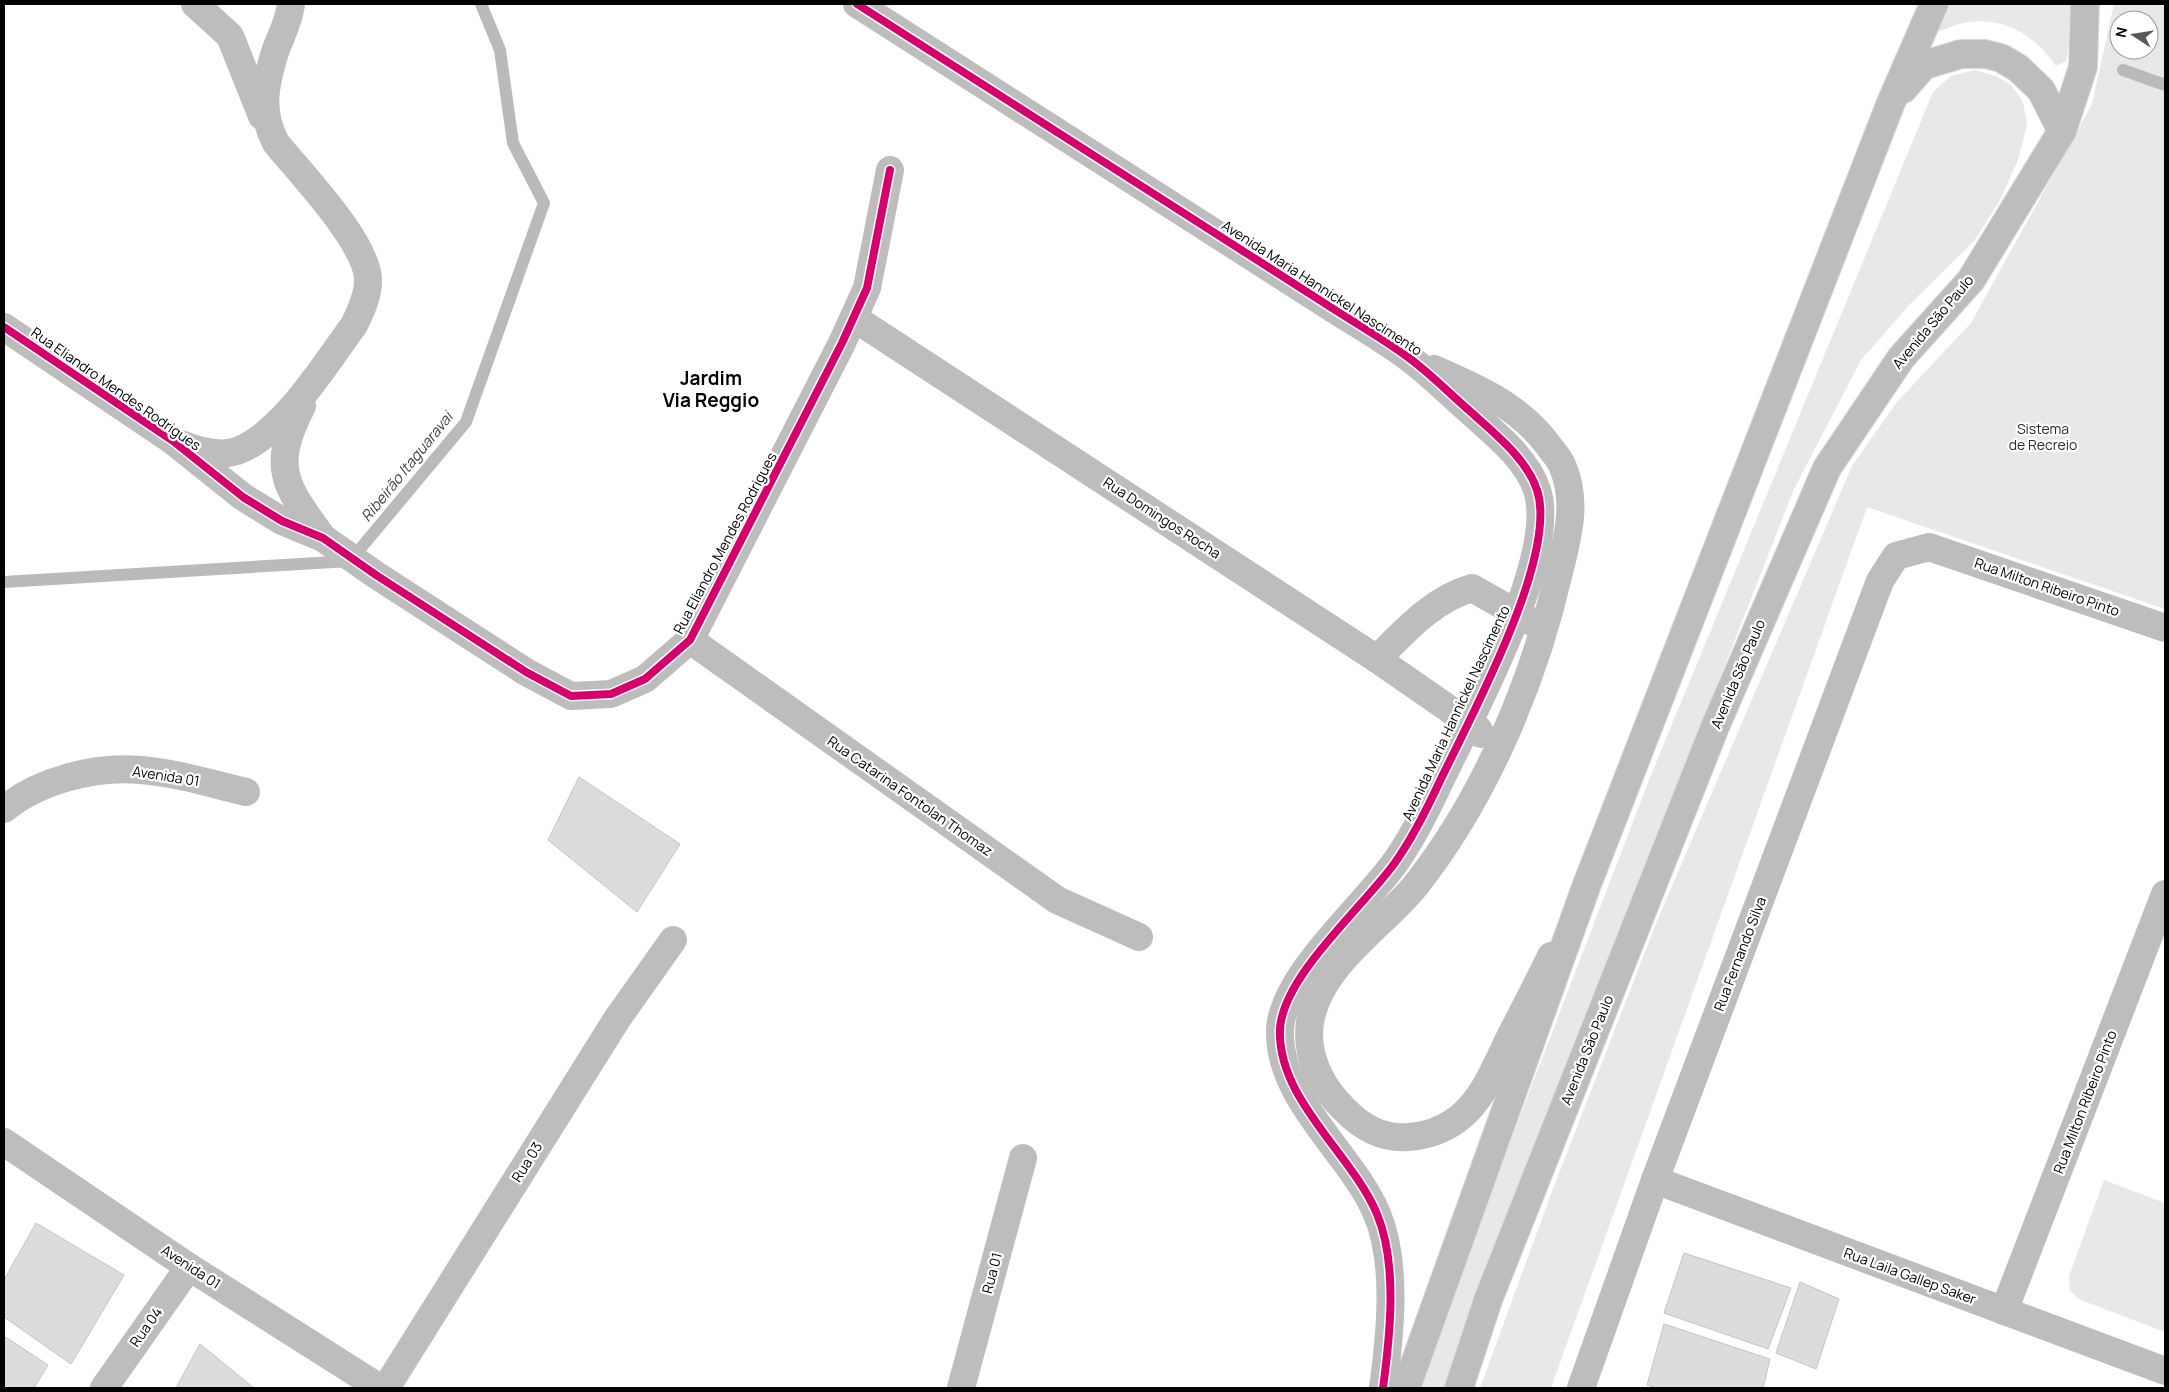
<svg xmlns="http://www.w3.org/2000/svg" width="2169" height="1392" font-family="Manrope,sans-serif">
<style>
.green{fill:#e8e8e8;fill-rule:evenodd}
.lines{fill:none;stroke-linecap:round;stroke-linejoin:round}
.stream{stroke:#bababa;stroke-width:12}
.building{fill:#dcdcdc;stroke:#c4c4c4}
.primary-casing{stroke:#dbdbdb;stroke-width:30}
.street{stroke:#bdbdbd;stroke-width:28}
.primary{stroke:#bdbdbd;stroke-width:28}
.cycleway-casing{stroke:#fff;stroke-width:11}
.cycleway{stroke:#d6006c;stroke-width:8}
.labels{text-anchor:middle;stroke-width:4.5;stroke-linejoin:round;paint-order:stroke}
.street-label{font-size:14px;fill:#000;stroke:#fff}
.park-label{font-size:14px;fill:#2d2d2d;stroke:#fff}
.water-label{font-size:15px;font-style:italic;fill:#3e3e3e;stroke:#fff}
.district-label{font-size:19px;font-weight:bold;fill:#000;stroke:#fff}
</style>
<rect width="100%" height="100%" fill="#fff"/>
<g class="green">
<path d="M1943,4H2071V35L2066,61L2056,66C2035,36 2007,17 1968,22C1956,24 1943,30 1931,34Z"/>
<path d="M2114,4H2165V609L1867,507L1551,1388H1480L1554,1186L1657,921L1852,466L1897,402L1971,323L2092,104ZM2119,20H2149V50H2119Z"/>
<path d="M1974,70L1996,76L2011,85L2023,102L2027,124L2018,160L1999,202L1974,241L1910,304L1861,360L1794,489L1513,1206L1446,1388H1420L1454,1288L1649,780L1933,92L1951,76Z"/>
<path d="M2104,1180L2165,1203V1332L2078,1299L2070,1290L2069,1276Z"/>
</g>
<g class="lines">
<g class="stream">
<path d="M2123,70L2165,85"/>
<path d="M4,582L350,561L466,422L544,203L513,143L500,50L481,4"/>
</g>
</g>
<g class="building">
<path d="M579,777L680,844L637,912L548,840Z"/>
<path d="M36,1223L124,1275L71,1364L4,1317V1280Z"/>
<path d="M1684,1253L1791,1288L1768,1349L1664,1313Z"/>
<path d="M1800,1282L1839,1299L1816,1369L1776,1353Z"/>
<path d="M1664,1324L1770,1359L1763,1388H1657L1647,1385Z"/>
<path d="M4,1336L48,1365L34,1388H4Z"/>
<path d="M200,1344L254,1388H176Z"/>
</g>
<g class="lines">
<g class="primary-casing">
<g id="primary">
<path d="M1903,89L1924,65L1961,54H1985L2001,58L2018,68L2041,90L2062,131"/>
<path d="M1406,1388L1586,887L1890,105L1934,4"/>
<path d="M1459,1388L1488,1300L1715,727L1827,468L1901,358L1971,280L2062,131L2083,67L2085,4"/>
</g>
</g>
<g class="street">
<path d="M195,4L230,36L262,116"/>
<path d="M857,4C961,70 1064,137 1168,203C1223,238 1277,273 1332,308C1357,324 1385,340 1409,358C1431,374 1451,395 1472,413C1495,434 1527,459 1537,490C1559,556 1469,720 1439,783C1426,811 1412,839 1394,864C1362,908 1283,976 1280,1029C1277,1099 1352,1154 1377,1214C1398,1264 1390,1336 1383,1388"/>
<path d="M854,318L1377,659L1478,729L1481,734"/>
<path d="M4,327L173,441L243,497L282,521L323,538L376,575L526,672L571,696L611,694L645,679L690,640L842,343L867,288L890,170"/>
<path d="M1434,369C1478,388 1519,406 1548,445C1553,452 1559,458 1562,465C1578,501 1568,536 1559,572C1534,681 1486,796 1416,885C1381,928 1320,964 1310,1022C1305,1055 1321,1087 1344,1109C1361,1127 1383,1139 1408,1137C1426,1136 1443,1130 1458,1119C1484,1099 1496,1065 1510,1037C1524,1010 1538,983 1551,956"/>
<path d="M302,406C270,468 285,486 323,538"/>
<path d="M181,444C198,451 219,457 237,451C282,435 326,363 354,325C361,311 369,294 368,278C365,240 301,174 276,143C259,111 265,85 275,52C281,35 289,22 291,4"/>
<path d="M690,640L1057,900L1139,937"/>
<path d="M1377,659C1404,632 1433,599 1472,588L1534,623"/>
<path d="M4,809C40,780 95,766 141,770C177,773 212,784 246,792"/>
<path d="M4,1142L189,1267L380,1388"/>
<path d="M1655,1180L2165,1371"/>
<path d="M2004,1311L2165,894"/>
<path d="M104,1388L189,1267"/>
<path d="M386,1388L617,1019L673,940"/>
<path d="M961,1388L1023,1158"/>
<path d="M1581,1388L1655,1180L1880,581L1896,556L1929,547L2165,628"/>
</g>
<use href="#primary" class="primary"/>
<g class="cycleway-casing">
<g id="cycleway">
<path d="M857,4C961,70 1064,137 1168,203C1223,238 1277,273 1332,308C1357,324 1385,340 1409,358C1431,374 1451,395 1472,413C1495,434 1527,459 1537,490C1559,556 1469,720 1439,783C1426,811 1412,839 1394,864C1362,908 1283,976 1280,1029C1277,1099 1352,1154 1377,1214C1398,1264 1390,1336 1383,1388"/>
<path d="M4,327L173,441L243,497L282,521L323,538L376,575L526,672L571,696L611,694L645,679L690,640L842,343L867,288L890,170"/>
</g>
</g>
<use href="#cycleway" class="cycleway"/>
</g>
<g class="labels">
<g class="street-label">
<text transform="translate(1322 288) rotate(33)" y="5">Avenida Maria Hannickel Nascimento</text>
<text transform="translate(1933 322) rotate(-50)" y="5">Avenida São Paulo</text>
<text transform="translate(116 389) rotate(35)" y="5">Rua Eliandro Mendes Rodrigues</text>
<text transform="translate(1162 518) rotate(33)" y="5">Rua Domingos Rocha</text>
<text transform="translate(725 543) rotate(-62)" y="5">Rua Eliandro Mendes Rodrigues</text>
<text transform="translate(2047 587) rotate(19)" y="5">Rua Milton Ribeiro Pinto</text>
<text transform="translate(1738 674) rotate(-67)" y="5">Avenida São Paulo</text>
<text transform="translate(1456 713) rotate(-65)" y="5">Avenida Maria Hannickel Nascimento</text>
<text transform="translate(166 776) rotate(9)" y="5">Avenida 01</text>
<text transform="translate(910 796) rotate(35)" y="5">Rua Catarina Fontolan Thomaz</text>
<text transform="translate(1740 954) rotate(-69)" y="5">Rua Fernando Silva</text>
<text transform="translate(1587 1050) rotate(-68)" y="5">Avenida São Paulo</text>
<text transform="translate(2085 1102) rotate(-69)" y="5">Rua Milton Ribeiro Pinto</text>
<text transform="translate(527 1162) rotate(-58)" y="5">Rua 03</text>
<text transform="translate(191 1267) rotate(33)" y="5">Avenida 01</text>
<text transform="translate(992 1273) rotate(-75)" y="5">Rua 01</text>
<text transform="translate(1910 1276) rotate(20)" y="5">Rua Laila Gallep Saker</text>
<text transform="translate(146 1327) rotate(-55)" y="5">Rua 04</text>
</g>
<g class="park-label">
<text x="2043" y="434">Sistema<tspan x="2043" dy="16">de Recreio</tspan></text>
</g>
<g class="water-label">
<text transform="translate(407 467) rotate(-51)" y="5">Ribeirão Itaguaravai</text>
</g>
<g class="district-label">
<text x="711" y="385">Jardim<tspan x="711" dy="22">Via Reggio</tspan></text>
</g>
</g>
<rect width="2169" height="1392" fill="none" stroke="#000000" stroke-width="10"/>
<g transform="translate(2134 35) rotate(282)"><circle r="24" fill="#ffffff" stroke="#999999"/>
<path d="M0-4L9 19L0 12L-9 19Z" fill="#595959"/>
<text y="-8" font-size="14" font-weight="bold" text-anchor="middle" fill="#000000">N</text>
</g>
</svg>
